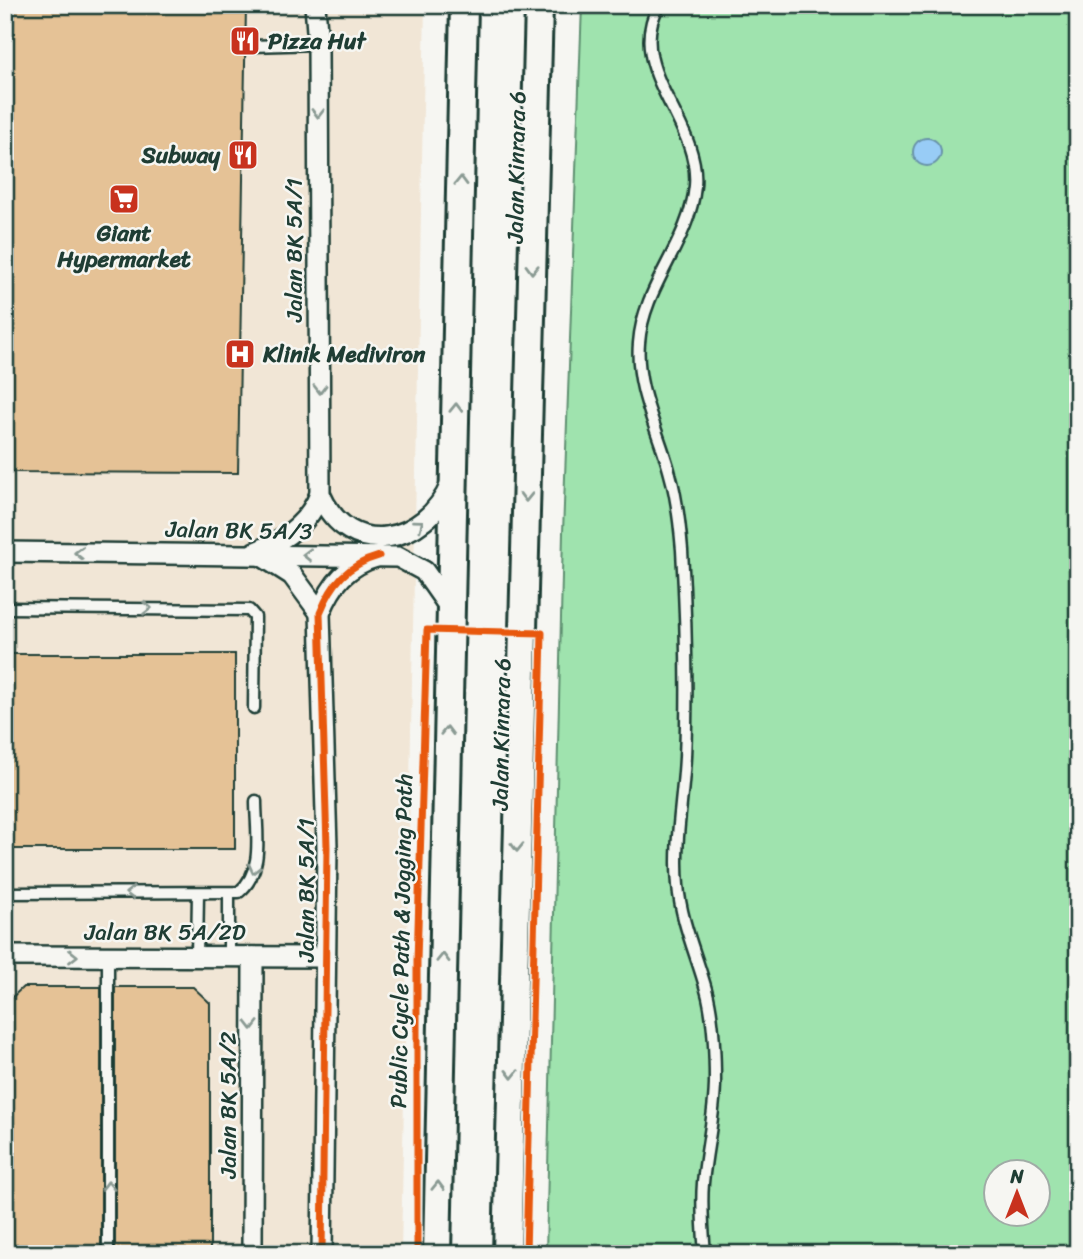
<svg xmlns="http://www.w3.org/2000/svg" width="1083" height="1259" font-family="Sriracha,sans-serif">
<style>
.built{fill:#f1e6d6}
.green{fill:#9fe3ae;stroke:#5f9071;stroke-width:2;fill-rule:evenodd}
.water{fill:#98ccf6;stroke:#6893a8;stroke-width:2}
.building{fill:#e5c296;stroke:#1f3d34;stroke-width:2}
.lines{fill:none;stroke-linecap:round;stroke-linejoin:round}
.service-casing{stroke:#1f3d34;stroke-width:15}
.minor-casing{stroke:#1f3d34;stroke-width:24}
.secondary-casing{stroke:#1f3d34;stroke-width:32}
.service{stroke:#f6f6f2;stroke-width:10}
.minor{stroke:#f6f6f2;stroke-width:19}
.secondary{stroke:#f6f6f2;stroke-width:26}
.cycleway-casing{stroke:#f6f6f2;stroke-width:11}
.cycleway{stroke:#e8590c;stroke-width:7}
.oneway{stroke:#8a9a93}
.labels{text-anchor:middle;stroke-width:5;stroke-linejoin:round;paint-order:stroke}
.poi-label{font-size:23px;font-weight:bold;fill:#1f3d34;stroke:#f6f6f2;text-anchor:start}
.street-label{font-size:23px;fill:#1f3d34;stroke:#f6f6f2}
</style>
<rect width="100%" height="100%" fill="#f6f6f2"/>
<filter id="ink" filterUnits="userSpaceOnUse"><feTurbulence type="fractalNoise" baseFrequency=".0143" numOctaves="2"/><feDisplacementMap in="SourceGraphic" scale="14" xChannelSelector="R" yChannelSelector="G"/><feConvolveMatrix kernelMatrix="1 2 1 2 8 2 1 2 1" color-interpolation-filters="sRGB"/></filter>
<g filter="url(#ink)">
<path class="built" d="M5,5H425L401,1254H5Z"/>
<path class="green" d="M582,5H1078V1254H546L563,533ZM996,1172H1038V1214H996Z"/>
<circle class="water" cx="927" cy="152" r="14"/>
<g class="building">
<path d="M5,5H246L238,473L5,472Z"/>
<rect x="5" y="654" width="230" height="195"/>
<path d="M23,987H101V1254H6V1003Z"/>
<path d="M115,987H193L210,1003V1254H115Z"/>
</g>
<g class="lines">
<g class="service-casing">
<g id="service">
<path d="M659,5C623,69 701,121 695,186C690,242 643,286 639,343C635,389 659,431 670,474C677,498 680,526 682,550C686,619 688,688 685,757C683,800 674,843 678,885C681,924 699,960 708,997C714,1024 715,1053 715,1081C715,1115 706,1149 703,1183C701,1206 703,1230 705,1254"/>
<path d="M252,46L318,44"/>
<path d="M5,608L249,610L255,617L254,708"/>
<path d="M5,893L239,892C265,871 256,831 256,801"/>
<path d="M229,893V957"/>
<path d="M108,956V1254"/>
<path d="M197,957L198,893"/>
</g>
</g>
<g class="minor-casing">
<g id="minor">
<path d="M315,5L318,44L320,494C349,562 426,544 451,484"/>
<path d="M5,552L398,557L424,571L450,608"/>
<path d="M255,552C283,541 309,524 320,494"/>
<path d="M262,556L292,575L320,613"/>
<path d="M5,956L325,957"/>
<path d="M252,1254L253,957"/>
<path d="M322,1254L327,847L320,613C332,583 347,565 379,556"/>
</g>
</g>
<g class="secondary-casing">
<g id="secondary">
<path d="M437,1254L464,5"/>
<path d="M507,1254L539,5"/>
</g>
</g>
<use href="#service" class="service"/>
<use href="#minor" class="minor"/>
<use href="#secondary" class="secondary"/>
<g class="cycleway-casing">
<g id="cycleway">
<path d="M322,1254L327,847L320,613C332,583 347,565 379,556"/>
<path d="M417,1254V961L427,630L542,633L526,1254"/>
</g>
</g>
<use href="#cycleway" class="cycleway"/>
</g>
<defs><path id="oneway-chevron" d="M-2-3.5L2.5 0L-2 3.5" fill="none" stroke-width="1.6" stroke-linecap="round" stroke-linejoin="round" transform="scale(1.75)"/></defs>
<g class="oneway">
<use href="#oneway-chevron" transform="translate(318 113) rotate(90)"/>
<use href="#oneway-chevron" transform="translate(461 181) rotate(-89)"/>
<use href="#oneway-chevron" transform="translate(532 269) rotate(91)"/>
<use href="#oneway-chevron" transform="translate(320 389) rotate(90)"/>
<use href="#oneway-chevron" transform="translate(456 408) rotate(-89)"/>
<use href="#oneway-chevron" transform="translate(526 497) rotate(91)"/>
<use href="#oneway-chevron" transform="translate(419 524) rotate(-37)"/>
<use href="#oneway-chevron" transform="translate(79 553) rotate(-179)"/>
<use href="#oneway-chevron" transform="translate(307 555) rotate(-179)"/>
<use href="#oneway-chevron" transform="translate(147 608)"/>
<use href="#oneway-chevron" transform="translate(447 731) rotate(-89)"/>
<use href="#oneway-chevron" transform="translate(517 847) rotate(91)"/>
<use href="#oneway-chevron" transform="translate(254 869) rotate(103)"/>
<use href="#oneway-chevron" transform="translate(130 893) rotate(180)"/>
<use href="#oneway-chevron" transform="translate(73 956)"/>
<use href="#oneway-chevron" transform="translate(443 958) rotate(-89)"/>
<use href="#oneway-chevron" transform="translate(252 1025) rotate(90)"/>
<use href="#oneway-chevron" transform="translate(512 1074) rotate(91)"/>
<use href="#oneway-chevron" transform="translate(108 1186) rotate(-90)"/>
<use href="#oneway-chevron" transform="translate(438 1186) rotate(-89)"/>
</g>
</g>
<defs>
<g id="restaurant-square" transform="scale(1.575)"><rect x="-9" y="-9" width="18" height="18" rx="4" fill="#c8321e" stroke="#f6f6f2"/><path d="M-5-6h1v4h1v-4h1v4h1v-4h1v5L-1.5 .5V6h-2V.5L-5-1ZM5-6V6H3V1.5H1.5Q1.5-4 5-6Z" fill="#fff"/></g>
<g id="supermarket-square" transform="scale(1.575)"><rect x="-9" y="-9" width="18" height="18" rx="4" fill="#c8321e" stroke="#f6f6f2"/><path d="M-6-5.5h2.5l.6 2H6L4.5 2H-2.5L-4.4-4H-6ZM-1.5 3.2a1.3 1.3 0 1 0 .1 0ZM3 3.2a1.3 1.3 0 1 0 .1 0Z" fill="#fff"/></g>
<g id="hospital-square" transform="scale(1.575)"><rect x="-9" y="-9" width="18" height="18" rx="4" fill="#c8321e" stroke="#f6f6f2"/><path d="M-5-5h3v3.5h4V-5h3V5h-3V1.5h-4V5h-3Z" fill="#fff"/></g>
</defs>
<g fill-rule="evenodd">
<use href="#restaurant-square" x="245" y="41"/>
<use href="#restaurant-square" x="243" y="155"/>
<use href="#supermarket-square" x="124" y="199"/>
<use href="#hospital-square" x="240" y="354"/>
</g>
<g class="labels">
<g class="poi-label">
<text x="268" y="49">Pizza Hut</text>
<text x="220" y="163" text-anchor="end">Subway</text>
<text x="124" y="241" text-anchor="middle">Giant<tspan x="124" dy="26">Hypermarket</tspan></text>
<text x="263" y="362">Klinik Mediviron</text>
</g>
<g class="street-label">
<text transform="translate(516 167) rotate(-89)" y="8">Jalan Kinrara 6</text>
<text transform="translate(294 250) rotate(-90)" y="8">Jalan BK 5A/1</text>
<text transform="translate(239 530) rotate(1)" y="8">Jalan BK 5A/3</text>
<text transform="translate(501 734) rotate(-89)" y="8">Jalan Kinrara 6</text>
<text transform="translate(306 890) rotate(-90)" y="8">Jalan BK 5A/1</text>
<text x="165" y="940">Jalan BK 5A/2D</text>
<text transform="translate(401 941) rotate(-89)" y="8">Public Cycle Path &amp; Jogging Path</text>
<text transform="translate(228 1105) rotate(-90)" y="8">Jalan BK 5A/2</text>
</g>
</g>
<rect width="1083" height="1259" fill="none" stroke="#f6f6f2" stroke-width="28"/>
<rect x="14" y="14" width="1055" height="1231" fill="none" stroke="#1f3d34" stroke-width="2.5" filter="url(#ink)"/>
<g transform="translate(1017 1193)"><circle r="33" fill="#f6f6f2" stroke="#a0aca6" stroke-width="2"/>
<path d="M0-5L12 26L0 18L-12 26Z" fill="#c8321e"/>
<text y="-10" font-size="19" font-weight="bold" text-anchor="middle" fill="#1f3d34">N</text>
</g>
</svg>
